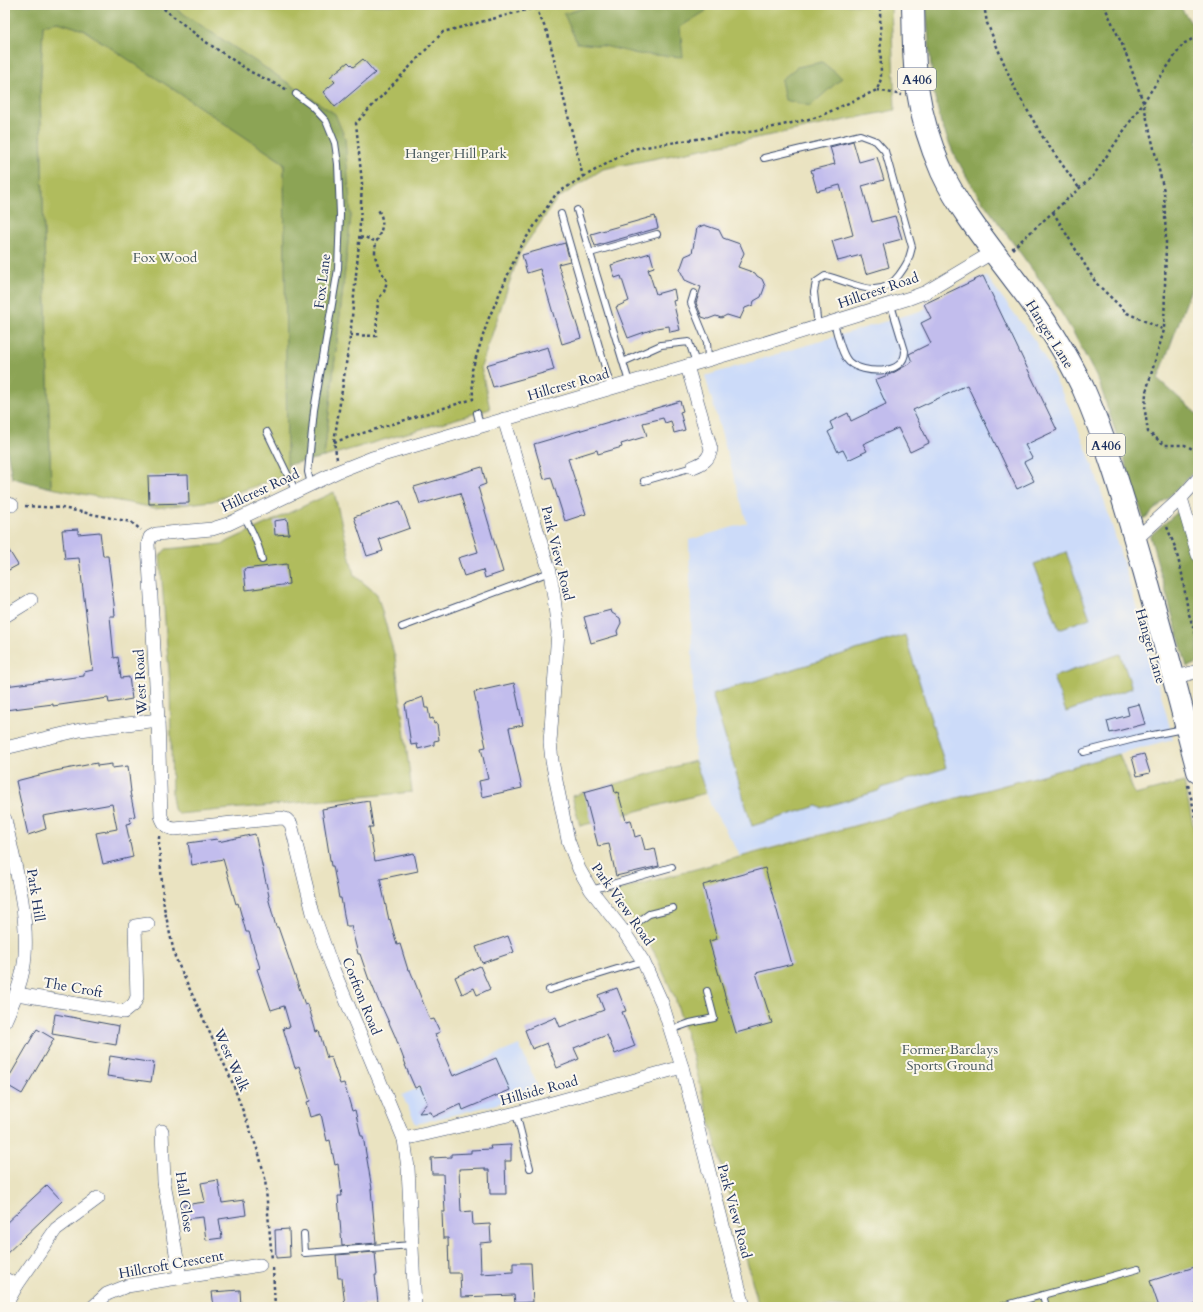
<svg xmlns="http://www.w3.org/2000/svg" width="1203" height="1312" font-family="Cardo,serif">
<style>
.built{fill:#ccdbf9}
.green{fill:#b0bc5d;stroke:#66765e}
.forest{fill:#8ca454;stroke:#546a59}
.building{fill:#c2bded}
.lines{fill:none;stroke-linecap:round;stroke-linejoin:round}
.lane-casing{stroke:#3a4a6d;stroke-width:8}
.street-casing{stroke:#3a4a6d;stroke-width:14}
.highway-casing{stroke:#3a4a6d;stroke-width:24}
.path{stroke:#3a4a6d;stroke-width:2.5;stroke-dasharray:3 3;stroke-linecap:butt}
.lane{stroke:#fff;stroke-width:6}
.street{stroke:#fff;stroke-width:13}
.highway{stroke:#fff;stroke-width:22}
.labels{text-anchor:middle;stroke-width:4;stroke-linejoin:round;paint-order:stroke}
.shield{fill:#fbf7ec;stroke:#5e6b89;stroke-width:1}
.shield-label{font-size:13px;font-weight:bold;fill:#1b2f5e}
.park-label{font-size:14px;fill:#48595e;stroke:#fbf7ec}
.street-label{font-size:14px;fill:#1b2f5e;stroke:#fbf7ec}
</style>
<rect width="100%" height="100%" fill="#fbf7ec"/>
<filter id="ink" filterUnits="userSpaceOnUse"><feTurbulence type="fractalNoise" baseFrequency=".025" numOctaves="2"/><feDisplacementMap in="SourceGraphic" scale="8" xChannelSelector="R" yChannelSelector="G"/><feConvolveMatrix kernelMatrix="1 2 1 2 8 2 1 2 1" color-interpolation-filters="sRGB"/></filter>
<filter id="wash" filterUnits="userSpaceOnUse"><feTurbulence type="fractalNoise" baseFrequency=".012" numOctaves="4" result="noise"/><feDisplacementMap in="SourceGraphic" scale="16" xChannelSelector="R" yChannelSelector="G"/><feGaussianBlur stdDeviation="0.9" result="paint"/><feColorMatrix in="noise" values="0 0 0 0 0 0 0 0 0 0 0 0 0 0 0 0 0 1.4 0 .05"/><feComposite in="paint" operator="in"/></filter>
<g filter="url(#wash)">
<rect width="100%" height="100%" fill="#eae3c1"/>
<g class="built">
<path d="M985,277H987L1035,341L1049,366L1073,416L1093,466L1110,519L1149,649L1173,739L739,856L738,851L711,806L695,761L689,540L747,523L705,376L920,311Z"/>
<path d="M519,1045L541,1093L416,1124L402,1095Z"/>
</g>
<g class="green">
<path d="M170,5H891L895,110L603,169L557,199L519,254L481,367L490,409L324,457L351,216L335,114Z"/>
<path d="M59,22L84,30L284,163L288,475L212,501L155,508L51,488L40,92L43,24Z"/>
<path d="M334,492L354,575L377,594L395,657L412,792L178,814L174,809L172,796L170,686L160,556L166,549L222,544Z"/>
<path d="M1066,552L1090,618L1059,629L1034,564Z"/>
<path d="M905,635L946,768L881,788L878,791L821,808L817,806L752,826L712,694Z"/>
<path d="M1120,654L1132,688L1066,712L1053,677Z"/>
<path d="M1119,754L1135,795L1184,782L1198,848V1307H759L692,1054L675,998L654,952L634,922L611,892Z"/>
<path d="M695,761L706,793L580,826L572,796Z"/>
</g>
<g class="forest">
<path d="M5,5H170L335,114L345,138L351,216L324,457L287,465L284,163L84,30L58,22L43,25L40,92L51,488L12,478L5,439Z"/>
<path d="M593,5H703L706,11L680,27L683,57L638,54L604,46L577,43L564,14Z"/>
<path d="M926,5H1179L1196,30L1198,52V270L1158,379L1198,415V466L1183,484L1144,519L1099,382L1073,332L1045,287L973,188L953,152L941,123L933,90Z"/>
<path d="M822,62L842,78L810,106L785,100L781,80L797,67Z"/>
<path d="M1181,509L1198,569V663L1187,667L1150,536Z"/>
</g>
<g id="blocks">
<g class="building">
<path d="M363,59L375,73L335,107L323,92L335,82L330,77L348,62L353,67Z"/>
<path d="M853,141L859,162L877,157L884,180L862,186L872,222L895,216L902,239L883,244L889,267L866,274L861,255L838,261L832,241L853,235L840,185L817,191L811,170L835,164L830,147Z"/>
<path d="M655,216L658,228L595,246L591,234Z"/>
<path d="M704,225L719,230L723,238L740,244L744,253L738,267L755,273L757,276L762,279L765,286L761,297L754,301L753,305L745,308L740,319L727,315L721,318L716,316L708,319L702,317L696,303L701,287L685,280L680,270L685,256L692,253L697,228Z"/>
<path d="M565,243L570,261L558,264L581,338L562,344L540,269L527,273L522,255Z"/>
<path d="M650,253L654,267L648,269L656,294L674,289L676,300L673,301L680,330L670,332L669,326L656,328L628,338L616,307L629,301L621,276L615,278L611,265Z"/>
<path d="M983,276L1057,430L1025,445L1032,458L1024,462L1034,481L1017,489L967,385L913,410L929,443L910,452L898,428L863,444L867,451L848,460L843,450L838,452L828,432L833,429L830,422L848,413L851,421L886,404L875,380L893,373L912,362L909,354L931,343L921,323L931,318L924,304Z"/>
<path d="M548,347L554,370L493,387L486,365Z"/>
<path d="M680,401L683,411L680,412L685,430L674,433L671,421L665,423L663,418L643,423L647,436L621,444L622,447L598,454L597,450L568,459L586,514L565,521L551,477L544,479L534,444Z"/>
<path d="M482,467L486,484L478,487L503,572L485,578L483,570L464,576L458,558L478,552L460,493L420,504L414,487Z"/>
<path d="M188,475L189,503L149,504L148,476Z"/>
<path d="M400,501L410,528L379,539L383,551L367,556L354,517Z"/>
<path d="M287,519L289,534L275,535L274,521Z"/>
<path d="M78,529V534L100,532L103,556H108L114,604L115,616H110L114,658L118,657L121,678L129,677L132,699L109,703L108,698L53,706V704L5,710V686L84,676V672L93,670L79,558L65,559L62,530Z"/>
<path d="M5,544L18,565L5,572Z"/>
<path d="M287,564L289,584L246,590L244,569Z"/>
<path d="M611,610L612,613L620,618L621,623L617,631L618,635L591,643L584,617Z"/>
<path d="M514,683L523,725L509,728L522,788L482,797L479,781L488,779L481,748L486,747L474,692Z"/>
<path d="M423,697L425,708H428L430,719L433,718L434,724L437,723L439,740L434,741V745L418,749L417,744L411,745L405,704Z"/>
<path d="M1139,704L1145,724L1110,733L1107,721L1129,715L1127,707Z"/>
<path d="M1144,754L1150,773L1137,776L1132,757Z"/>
<path d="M97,763V766L112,764V768L128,766L131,792H130L135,816L130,817L131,823L126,824L133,857L103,864L96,833L117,829L112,804L43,816L46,829L28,835L16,781L55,771Z"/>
<path d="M613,784L615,793L618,792L626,821L631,820L635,837L641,835L645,850L655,848L659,866L616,876L609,844L598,846L584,792Z"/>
<path d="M369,801L373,827H369L375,861L414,853L418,871L380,879L389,920L390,919L397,945L400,944L408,970H410L430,1020L434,1019L440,1032L435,1034L453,1076L496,1058L510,1090L463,1110L461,1104L433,1117L431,1112L419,1113L427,1103L420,1086L415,1088L405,1065H406L395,1036L382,1007H381L370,980H369L360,954H358L351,926H346L341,898H339L333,866H331L322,809Z"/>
<path d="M255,834L269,896L268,897L276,927H278L305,1005L308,1004L316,1032L319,1031L327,1058L331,1057L340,1084L344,1083L352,1111L355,1110L361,1136H363L372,1189H371L376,1243L342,1246L338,1196H342L338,1164L335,1165L330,1140L327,1141L321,1114L311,1117L307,1102L310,1101L299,1066L295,1068L283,1028L290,1027L284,1006L271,1010L257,969L260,968L249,932H246L238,903L236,904L223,859L192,865L188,843L217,839L218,842Z"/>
<path d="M765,868L792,964L756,973L772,1023L736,1033L709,941L717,939L703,885Z"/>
<path d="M508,936L514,952L482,963L476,947Z"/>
<path d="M480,966L490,989L477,995L474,988L462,994L455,977Z"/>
<path d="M617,988L626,1011L622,1012L635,1046L615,1054L607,1035L574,1048L579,1059L557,1068L547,1043L532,1049L525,1030L556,1017L560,1027L604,1010L598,995Z"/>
<path d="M55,1014L119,1026L116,1045L52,1034Z"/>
<path d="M37,1029L54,1039L22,1094L5,1084Z"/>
<path d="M110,1056L154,1063L151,1082L107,1076Z"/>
<path d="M511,1145V1161H505L506,1194H490L489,1170H485V1168L459,1169L461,1212L472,1211L473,1225L490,1224L491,1242L480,1243L481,1274L513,1272V1263H531L533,1302L515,1303L514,1295L461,1297L460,1273H449L448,1238H443L442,1212H445L443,1174H432L431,1158L451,1157V1154L471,1153V1150L491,1149L490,1146Z"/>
<path d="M218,1180L222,1203L244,1200L246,1215L219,1219L222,1238L206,1240L203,1217L185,1219L183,1205L205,1202L201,1183Z"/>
<path d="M47,1185L62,1201L5,1255V1224Z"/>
<path d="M289,1229L290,1257L276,1258L275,1230Z"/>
<path d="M375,1252L377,1275H375L378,1303L345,1306L342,1278H338L336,1255Z"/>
<path d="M1198,1266V1304L1188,1307H1159L1150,1281Z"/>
<path d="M240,1290L241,1307H214L212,1292Z"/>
</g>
</g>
</g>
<g filter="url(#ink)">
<use href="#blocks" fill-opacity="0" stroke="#3a4a6d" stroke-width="1"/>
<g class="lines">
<g class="lane-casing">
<g id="lane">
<path d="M296,94L312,106L326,121L335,143L338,164L340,215L338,269L314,410L308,472L311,484"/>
<path d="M764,158L860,135L876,141L885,151L912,247C909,260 907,264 899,275C878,304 851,280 825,276L816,282L814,292L818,327"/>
<path d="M577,210L629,382"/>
<path d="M561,214L611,388"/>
<path d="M590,253L657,234"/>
<path d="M694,293L691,303L707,342L708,359"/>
<path d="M834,322C837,333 841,354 849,362C863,374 905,376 905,351L891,305"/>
<path d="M623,362L661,345L689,342L696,363"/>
<path d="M477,413L480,426"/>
<path d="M267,432L296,492"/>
<path d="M644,481L693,467"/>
<path d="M244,516C252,530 259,544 262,560"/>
<path d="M402,627L550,572"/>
<path d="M1084,752L1138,738L1183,729"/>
<path d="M591,890L672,867"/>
<path d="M624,932L649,914L673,908"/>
<path d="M549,990L643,961"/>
<path d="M670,1030L690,1023L714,1018L707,991"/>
<path d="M516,1113L530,1168"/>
<path d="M304,1234L305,1253L412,1245"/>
<path d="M1043,1295L1046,1307"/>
<path d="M999,1307L1138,1269"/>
</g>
</g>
<g class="street-casing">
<g id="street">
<path d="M687,366L711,449C709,460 703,463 693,467"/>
<path d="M504,419L543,550L550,572L554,598L558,632L550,742L552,761L568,840L579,869L591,890L624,932L643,961L662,1003L682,1067L744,1307"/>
<path d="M1181,498L1198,555"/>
<path d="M5,503L12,505"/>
<path d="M1135,540L1181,498L1198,479"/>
<path d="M5,616L31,600"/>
<path d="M1174,678L1198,671"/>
<path d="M5,748L80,730L158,720"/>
<path d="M5,819C14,863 28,909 25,955C24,977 14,1001 5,1021"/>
<path d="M17,994L124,1012L134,1004L137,997L135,926L148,924"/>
<path d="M162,1131L164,1182L180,1277"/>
<path d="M404,1139L516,1113L682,1067"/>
<path d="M5,1279L17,1285"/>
<path d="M5,1306L17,1285L56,1229L98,1198"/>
<path d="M93,1307L107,1294L127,1286L260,1265"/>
<path d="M415,1307L408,1168L404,1139L331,964L313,913L291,824L286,819L281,818L175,829C166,828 164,824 161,816L158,720L148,544L150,537L156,534L212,529L228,524L339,471L372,458L752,347L910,298L926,292L993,252"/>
</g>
</g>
<g class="highway-casing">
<path id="highway" d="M913,5C914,34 913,64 918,92C922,119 931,147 942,172C959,209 990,247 1014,279C1040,312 1065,350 1083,388C1109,447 1126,509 1144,570C1163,637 1181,704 1198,771"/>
</g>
<g class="path">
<path d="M159,5L203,40L251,72L288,90"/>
<path d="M984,5L987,23L1014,87L1044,139L1079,188"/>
<path d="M1104,5L1125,51L1143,102L1164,191L1166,241L1164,330L1146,392L1145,411L1148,432L1165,445H1185L1198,452"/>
<path d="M877,90L902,95"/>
<path d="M583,177L633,149L689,140L756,131L818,117L877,90L881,79L880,5"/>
<path d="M1053,212L1096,283L1127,313L1164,330"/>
<path d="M360,238L364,237L377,242"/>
<path d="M1014,249L1013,248L1093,176L1183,44L1198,36"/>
<path d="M350,335L376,336L378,299L384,292L387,281C382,272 375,263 375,252C375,234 390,228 377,208"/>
<path d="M334,442L473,399L472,370L488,320L520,247L556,194L583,177L548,34L536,8"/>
<path d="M337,459L334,442L350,338L359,243L362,183L356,123L443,32L545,5"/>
<path d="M25,506L62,508L131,522L141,530"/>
<path d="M1167,527L1175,547L1182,574L1188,611L1198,642"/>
<path d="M1188,785L1198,826"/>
<path d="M159,836V846L164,907L175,957L231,1079L259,1154L265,1178L272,1260"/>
<path d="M273,1268L275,1307"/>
</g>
<use href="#lane" class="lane"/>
<use href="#street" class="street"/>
<use href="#highway" class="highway"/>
</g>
</g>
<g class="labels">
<g class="shield">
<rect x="898" y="68" width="38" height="22" rx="3"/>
<rect x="1087" y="434" width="38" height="22" rx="3"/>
</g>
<g class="shield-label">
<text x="917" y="84">A406</text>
<text x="1106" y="450">A406</text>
</g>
<g class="park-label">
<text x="456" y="158">Hanger Hill Park</text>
<text x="165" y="262">Fox Wood</text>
<text x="950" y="1054">Former Barclays<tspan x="950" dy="16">Sports Ground</tspan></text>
</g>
<g class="street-label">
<text transform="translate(322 281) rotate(-83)" y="5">Fox Lane</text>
<text transform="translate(878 290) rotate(-19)" y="5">Hillcrest Road</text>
<text transform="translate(1050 334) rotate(58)" y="5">Hanger Lane</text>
<text transform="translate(568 384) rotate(-16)" y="5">Hillcrest Road</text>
<text transform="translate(260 490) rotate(-25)" y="5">Hillcrest Road</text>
<text transform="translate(558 553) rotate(76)" y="5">Park View Road</text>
<text transform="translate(1151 646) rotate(74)" y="5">Hanger Lane</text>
<text transform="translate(140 682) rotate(-93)" y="5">West Road</text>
<text transform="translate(36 895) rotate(81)" y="5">Park Hill</text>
<text transform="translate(623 904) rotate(55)" y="5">Park View Road</text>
<text transform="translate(73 987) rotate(10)" y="5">The Croft</text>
<text transform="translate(362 996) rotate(68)" y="5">Corfton Road</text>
<text transform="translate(232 1060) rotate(66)" y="5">West Walk</text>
<text transform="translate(539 1090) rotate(-15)" y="5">Hillside Road</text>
<text transform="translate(185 1202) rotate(82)" y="5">Hall Close</text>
<text transform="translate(735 1211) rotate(75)" y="5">Park View Road</text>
<text transform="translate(171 1264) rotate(-10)" y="5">Hillcroft Crescent</text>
</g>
</g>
<rect width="1203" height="1312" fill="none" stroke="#fbf7ec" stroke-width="20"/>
</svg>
